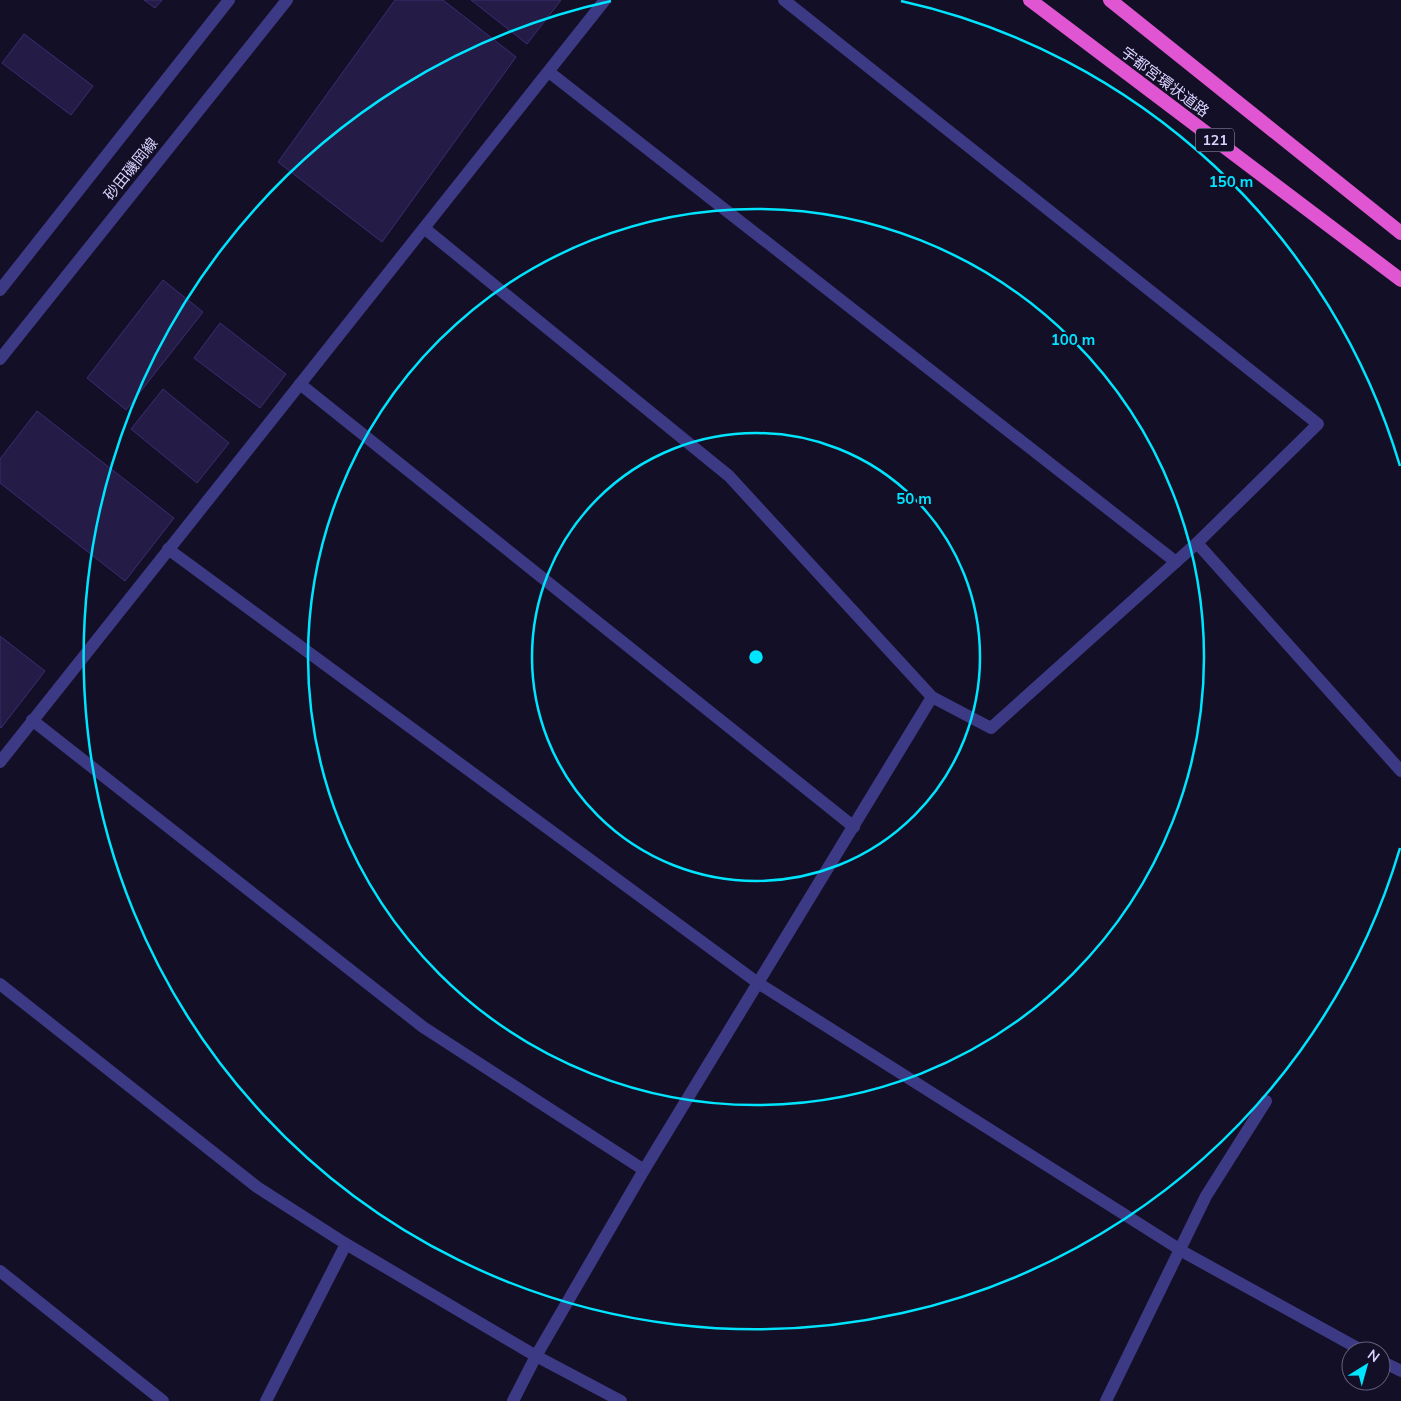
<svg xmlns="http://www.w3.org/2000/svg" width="1401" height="1401" font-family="Mulish,'Noto Sans JP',sans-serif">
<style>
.building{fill:#241b47;stroke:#3b2d73}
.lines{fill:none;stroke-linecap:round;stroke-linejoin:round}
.minor{stroke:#3d3a85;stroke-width:12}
.tertiary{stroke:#3d3a85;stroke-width:12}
.trunk{stroke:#e055d1;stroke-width:14}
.ring{fill:none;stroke:#00e5ff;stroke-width:2.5}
.labels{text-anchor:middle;stroke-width:4.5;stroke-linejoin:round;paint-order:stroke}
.shield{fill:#130f26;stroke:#9e99be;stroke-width:1}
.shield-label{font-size:14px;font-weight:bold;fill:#d9d4ff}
.street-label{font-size:15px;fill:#d9d4ff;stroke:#130f26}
.centre{fill:#00e5ff;stroke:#130f26;stroke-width:2.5}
.ring-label{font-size:15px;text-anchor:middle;font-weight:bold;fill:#00e5ff;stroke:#130f26;stroke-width:4.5;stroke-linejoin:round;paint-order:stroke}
</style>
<rect width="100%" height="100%" fill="#130f26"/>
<g class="building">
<path d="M144,0H162L155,8Z"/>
<path d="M395,0H443L516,57L382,242L278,162Z"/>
<path d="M471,0H561L527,44Z"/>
<path d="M24,34L93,86L71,115L2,63Z"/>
<path d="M163,280L203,312L126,410L87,378Z"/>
<path d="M220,323L286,374L260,408L194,358Z"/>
<path d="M163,389L229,443L197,483L131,429Z"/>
<path d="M37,411L174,518L125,581L0,483V459Z"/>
<path d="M0,636L45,671L1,728L0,727Z"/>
</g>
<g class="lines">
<g class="minor">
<path d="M549,72L1176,562"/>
<path d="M424,228L729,476L932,697L991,728L1197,543L1318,424L784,0"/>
<path d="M300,384L854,827"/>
<path d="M1197,543L1401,771"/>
<path d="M168,549L758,983L1187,1254L1363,1351"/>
<path d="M32,720L423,1027L644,1170"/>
<path d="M0,762L605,0"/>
<path d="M0,984L257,1187L346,1244L536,1356L621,1401"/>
<path d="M0,1271L163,1401"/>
<path d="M1381,1361L1401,1371"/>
<path d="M266,1401L346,1244"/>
<path d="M513,1401L536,1356L644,1170L932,697"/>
<path d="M1106,1401L1206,1196L1266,1101"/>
</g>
<g class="tertiary">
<path d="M0,290L229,0"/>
<path d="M0,359L287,0"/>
</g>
<g class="trunk">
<path d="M1030,0L1401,280"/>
<path d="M1110,0L1401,233"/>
</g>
</g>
<g class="ring">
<circle cx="756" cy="657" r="224"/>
<circle cx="756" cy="657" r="448"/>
<path d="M1400 848A672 672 0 1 1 611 1M901 1A672 672 0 0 1 1400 466"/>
</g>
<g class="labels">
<rect class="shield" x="1196" y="128.5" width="38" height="23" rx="4"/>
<g class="shield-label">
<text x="1215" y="145">121</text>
</g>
<g class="street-label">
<text transform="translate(1165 82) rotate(37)" y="5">宇都宮環状道路</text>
<text transform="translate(131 169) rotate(-51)" y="5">砂田磯岡線</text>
</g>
</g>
<circle cx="756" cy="657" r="8" class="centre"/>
<g class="ring-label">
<text x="1231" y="187">150 m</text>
<text x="1073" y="345">100 m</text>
<text x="914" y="504">50 m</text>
</g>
<g transform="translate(1366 1366) rotate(37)"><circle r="24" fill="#130f26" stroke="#625e7d"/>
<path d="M0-4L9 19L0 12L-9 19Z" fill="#00e5ff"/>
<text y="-8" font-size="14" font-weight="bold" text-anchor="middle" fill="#d9d4ff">N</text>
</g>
</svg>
